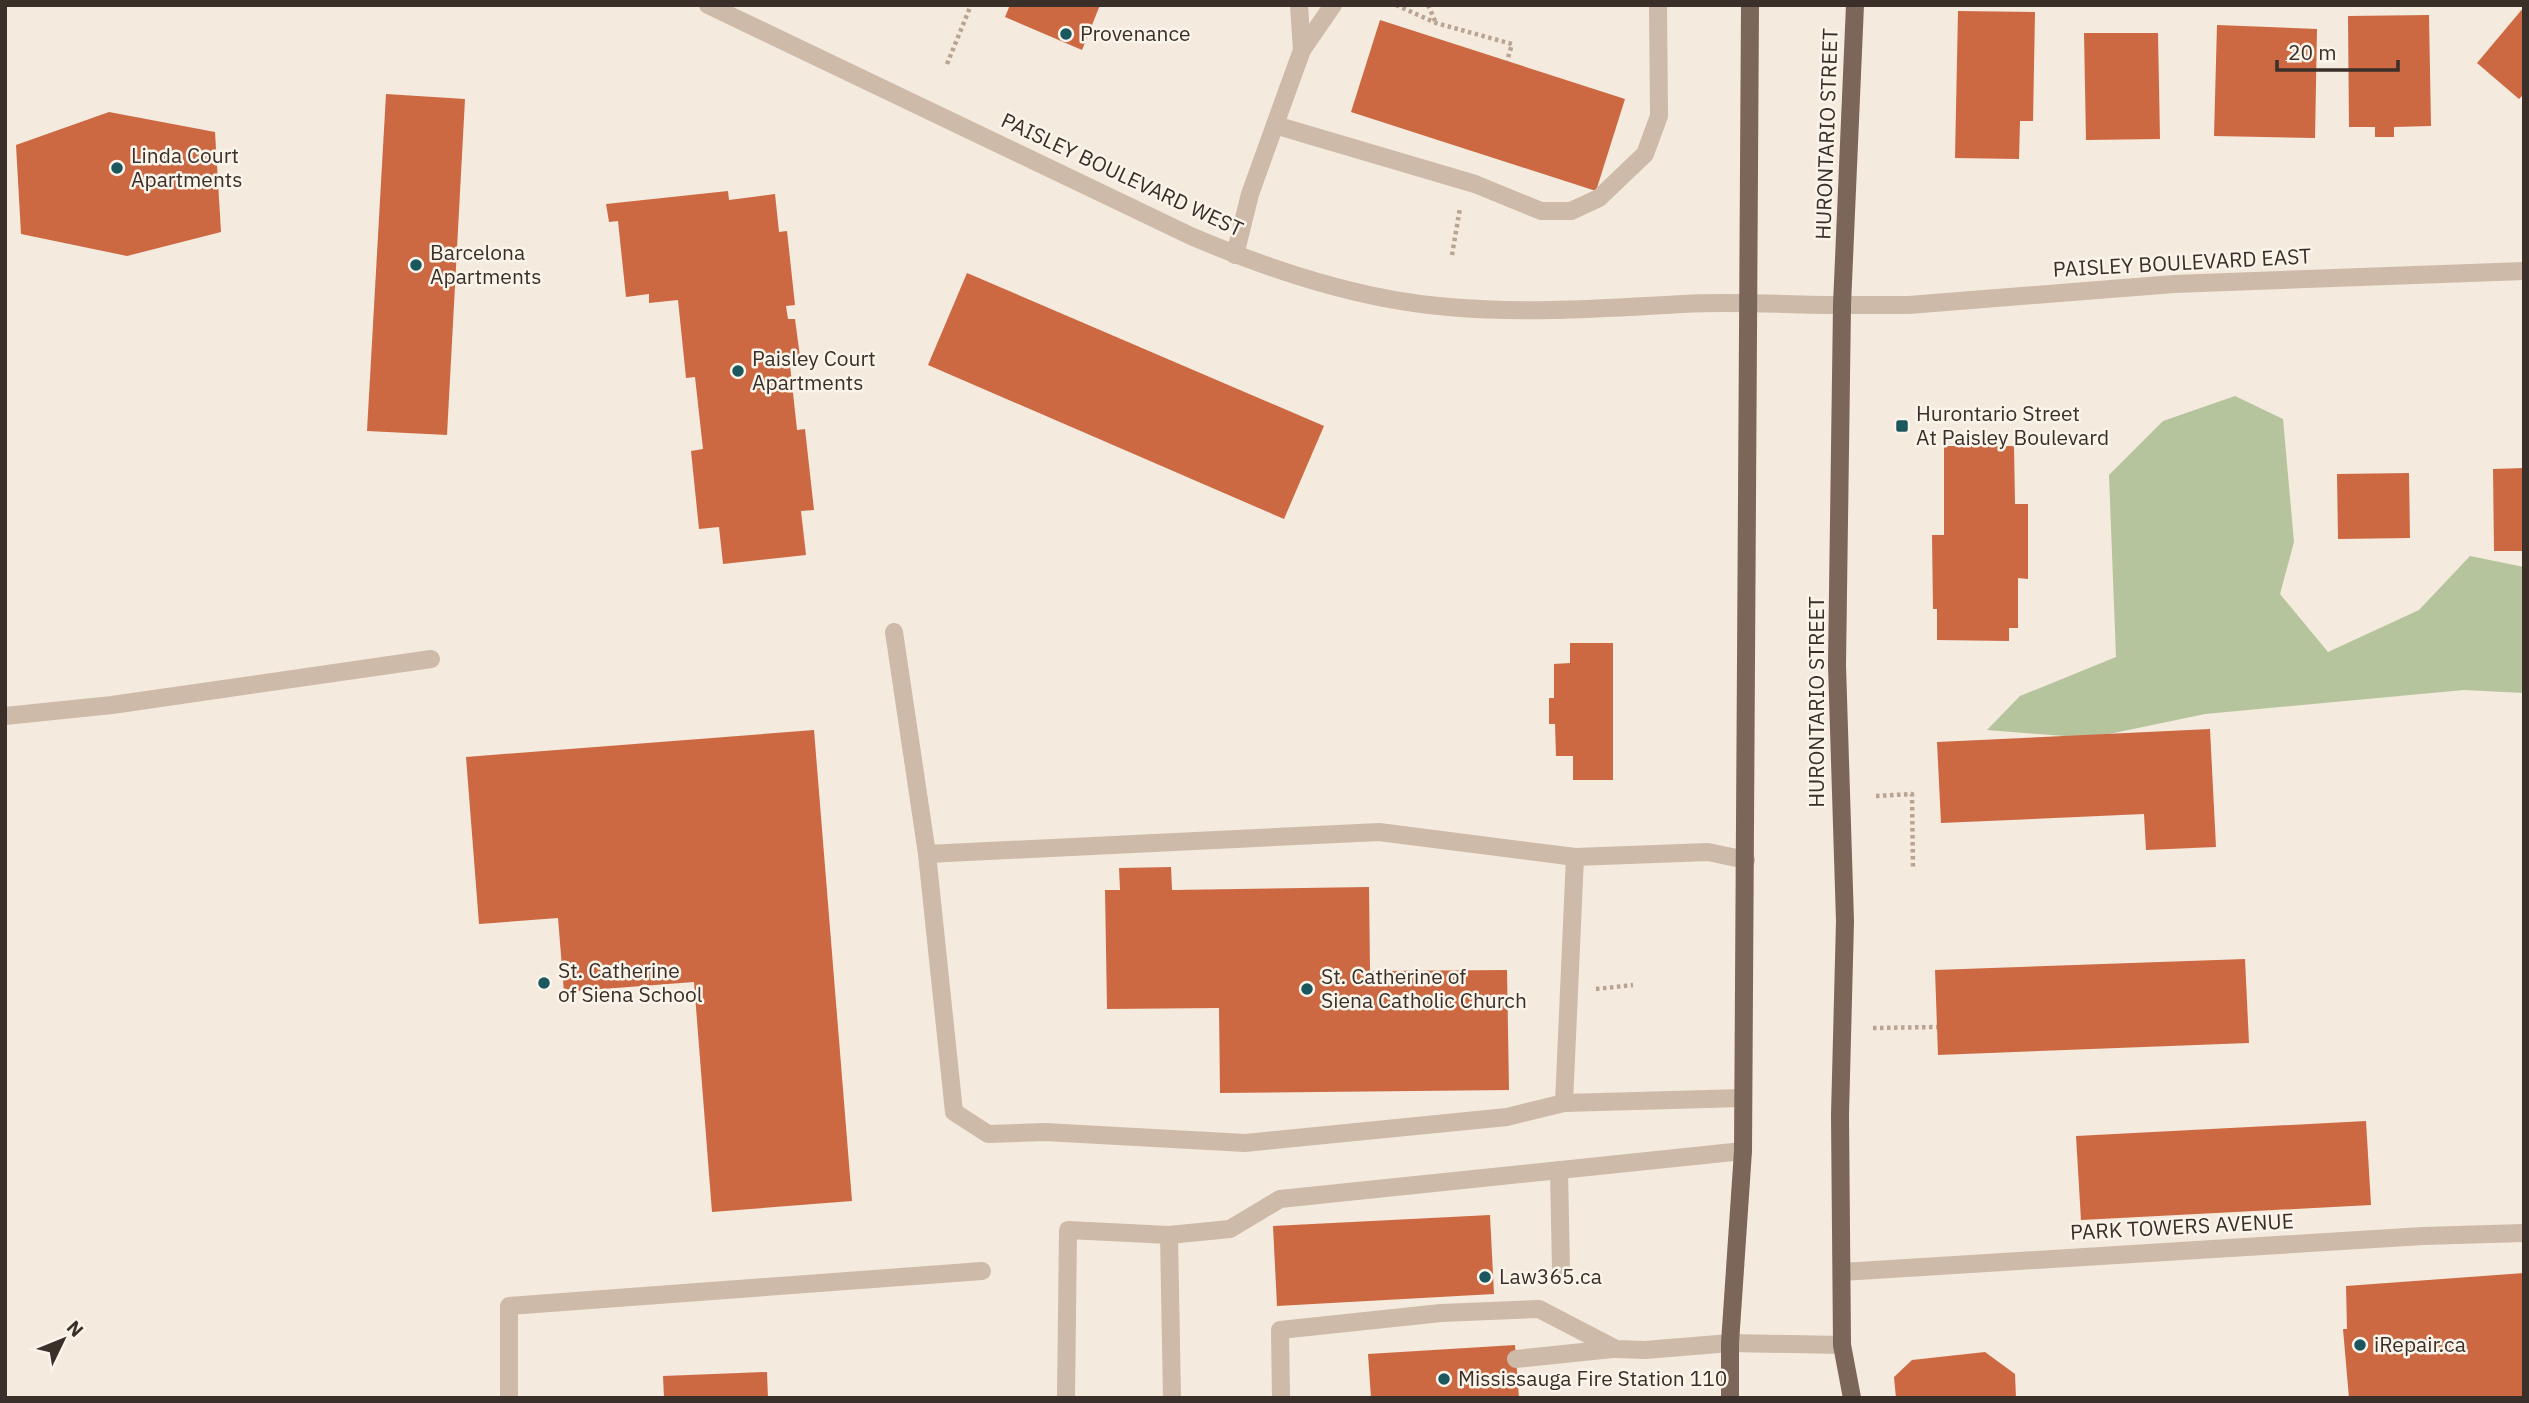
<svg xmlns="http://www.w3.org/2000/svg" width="2529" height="1403" font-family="'IBM Plex Sans',sans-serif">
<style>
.green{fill:#b5c49c}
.building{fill:#cd6942}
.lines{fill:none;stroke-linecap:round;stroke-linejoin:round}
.path{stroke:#b9a492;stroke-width:4.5;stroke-dasharray:3.5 3.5;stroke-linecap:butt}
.service{stroke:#cdbaa8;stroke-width:18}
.minor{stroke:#cdbaa8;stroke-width:18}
.tertiary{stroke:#cdbaa8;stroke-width:18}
.primary{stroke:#7c6659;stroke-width:18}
.poi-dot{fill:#1b575e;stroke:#fbf4ea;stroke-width:2.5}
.labels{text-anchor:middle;stroke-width:5;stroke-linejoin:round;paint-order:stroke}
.poi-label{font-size:21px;fill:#3a2f29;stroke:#fbf4ea;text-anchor:start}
.street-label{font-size:21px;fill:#3a2f29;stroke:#fbf4ea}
</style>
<rect width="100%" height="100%" fill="#f4eadd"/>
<path class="green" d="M2235,396L2283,419L2294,542L2280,594L2328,652L2419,610L2470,556L2524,567V693L2464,690L2205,714L2090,738L1987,730L2020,696L2116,657L2109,475L2163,421Z"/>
<g class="building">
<path d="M1010,5H1100L1082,50L1005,17Z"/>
<path d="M2524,7V94L2519,99L2477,63Z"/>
<path d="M1958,11L2035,12L2033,121H2020L2019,159L1955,158Z"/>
<path d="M2429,15L2431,126L2394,127V137H2375V127H2349L2348,16Z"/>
<path d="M1380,20L1625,99L1596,191L1351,112Z"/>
<path d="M2217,25L2317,29L2315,138L2214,136Z"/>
<path d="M2084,33H2158L2160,139L2086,140Z"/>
<path d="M386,94L465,99L447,435L367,431Z"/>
<path d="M109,112L215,132L221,232L127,256L21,234L16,145Z"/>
<path d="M728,191L729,200L775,194L779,232L787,231L795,305L786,306L788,319H795L801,364L790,365L797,430L805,429L814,510L801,511L806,555L723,564L719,527L699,529L691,451L703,449L695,377L686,378L678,300L649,303V294L626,297L618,221L609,222L606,204Z"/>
<path d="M967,273L1324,426L1284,519L928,365Z"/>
<path d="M1944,446H2014L2015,504H2028V579L2018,578V628H2009V641L1937,640V609H1933L1932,535H1944Z"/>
<path d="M2524,468V551H2494L2493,469Z"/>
<path d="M2409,473L2410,538L2338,539L2337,474Z"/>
<path d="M1570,643H1613V780H1573V756H1556L1555,724H1549V698H1554V664L1570,663Z"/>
<path d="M2210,729L2216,847L2146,850L2144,814L1941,823L1937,742Z"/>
<path d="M814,730L852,1201L712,1212L694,982L564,992L558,918L479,924L466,757Z"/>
<path d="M1171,867L1172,890L1369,887L1370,971L1507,970L1509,1090L1220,1093L1219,1008L1107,1009L1105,890H1120L1119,868Z"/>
<path d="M2245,959L2249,1043L1938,1055L1935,970Z"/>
<path d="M2366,1121L2371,1205L2081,1220L2076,1136Z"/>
<path d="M1490,1215L1494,1294L1277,1306L1273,1226Z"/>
<path d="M2524,1273V1396L2349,1398L2343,1329H2347L2346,1286Z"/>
<path d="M1515,1345L1519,1398H1371L1368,1354Z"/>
<path d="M1985,1352L2015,1374L2016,1398H1896L1894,1377L1912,1360Z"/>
<path d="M767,1372L768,1398H664L663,1376Z"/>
</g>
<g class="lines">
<g class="path">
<path d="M1396,5L1436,23L1512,44L1507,61"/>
<path d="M1428,5L1436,23"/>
<path d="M947,64L971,5"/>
<path d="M1452,255L1460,208"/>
<path d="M1876,796L1912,794L1913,868"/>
<path d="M1596,989L1633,985"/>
<path d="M1873,1028L1937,1027"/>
</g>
<g class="service">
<path d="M1299,5L1302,50"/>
<path d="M1275,125L1475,184L1541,211H1571L1599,198L1645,154L1659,116L1658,5"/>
<path d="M1235,255L1250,194L1302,50L1333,5"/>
<path d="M894,632L927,854L954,1112L988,1134L1045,1132L1245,1143L1507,1117L1564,1103L1742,1098"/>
<path d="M5,716L112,705L431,659"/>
<path d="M927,854L1379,832L1575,857L1708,852L1746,860"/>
<path d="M1564,1103L1575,857"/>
<path d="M1559,1170L1561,1270"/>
<path d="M1169,1235L1172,1398"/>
<path d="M1516,1359L1612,1349"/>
<path d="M509,1398V1306L982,1271"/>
<path d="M1066,1398L1068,1230L1169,1235L1230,1229L1280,1199L1743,1151"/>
<path d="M1281,1398L1280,1330L1441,1313L1539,1309L1616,1349L1645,1350L1730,1343L1842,1345"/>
</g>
<g class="minor">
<path d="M1842,305H1909L2174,284L2524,271"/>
<path d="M1842,1272L2423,1236L2524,1233"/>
</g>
<path class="tertiary" d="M708,5L1193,237C1274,271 1361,300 1449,307C1527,314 1605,308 1683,304C1736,301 1789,305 1842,305"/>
<g class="primary">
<path d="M1730,1398V1343L1743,1151L1750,5"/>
<path d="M1852,1398L1842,1345L1840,1115L1845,921L1837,665L1842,305L1855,5"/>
</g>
</g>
<g class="poi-dot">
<circle cx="1066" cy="34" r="7"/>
<circle cx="117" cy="168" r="7"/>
<circle cx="416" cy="265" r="7"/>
<circle cx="738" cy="371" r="7"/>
<rect x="1895" y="419" width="14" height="14" rx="3.5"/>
<circle cx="544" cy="983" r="7"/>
<circle cx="1307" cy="989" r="7"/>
<circle cx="1485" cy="1277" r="7"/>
<circle cx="2360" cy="1345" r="7"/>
<circle cx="1444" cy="1379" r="7"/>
</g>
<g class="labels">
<g class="poi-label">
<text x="1080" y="41">Provenance</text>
<text x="131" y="163">Linda Court<tspan x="131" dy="24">Apartments</tspan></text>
<text x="430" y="260">Barcelona<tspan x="430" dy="24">Apartments</tspan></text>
<text x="752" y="366">Paisley Court<tspan x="752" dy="24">Apartments</tspan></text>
<text x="1916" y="421">Hurontario Street<tspan x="1916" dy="24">At Paisley Boulevard</tspan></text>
<text x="558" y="978">St. Catherine<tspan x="558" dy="24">of Siena School</tspan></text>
<text x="1321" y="984">St. Catherine of<tspan x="1321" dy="24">Siena Catholic Church</tspan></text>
<text x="1499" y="1284">Law365.ca</text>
<text x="2374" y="1352">iRepair.ca</text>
<text x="1458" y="1386">Mississauga Fire Station 110</text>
</g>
<g class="street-label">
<text transform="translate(1827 134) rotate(-88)" y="7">HURONTARIO STREET</text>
<text transform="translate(1122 175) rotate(25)" y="7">PAISLEY BOULEVARD WEST</text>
<text transform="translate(2182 263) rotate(-3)" y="7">PAISLEY BOULEVARD EAST</text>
<text transform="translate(1817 702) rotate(-90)" y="7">HURONTARIO STREET</text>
<text transform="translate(2182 1227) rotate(-3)" y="7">PARK TOWERS AVENUE</text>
</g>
</g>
<rect width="2529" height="1403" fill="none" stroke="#3a2f29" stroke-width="14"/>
<g transform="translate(63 1340) rotate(47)" stroke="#fbf4ea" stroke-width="5" paint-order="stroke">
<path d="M0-5L12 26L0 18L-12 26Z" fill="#3a2f29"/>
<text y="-10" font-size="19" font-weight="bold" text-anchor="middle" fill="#3a2f29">N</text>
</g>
<path d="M2277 60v10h121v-10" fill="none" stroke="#3a2f29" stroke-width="3.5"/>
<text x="2288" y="60" font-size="21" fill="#3a2f29" stroke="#fbf4ea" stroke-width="5" paint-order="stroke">20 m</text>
</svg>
